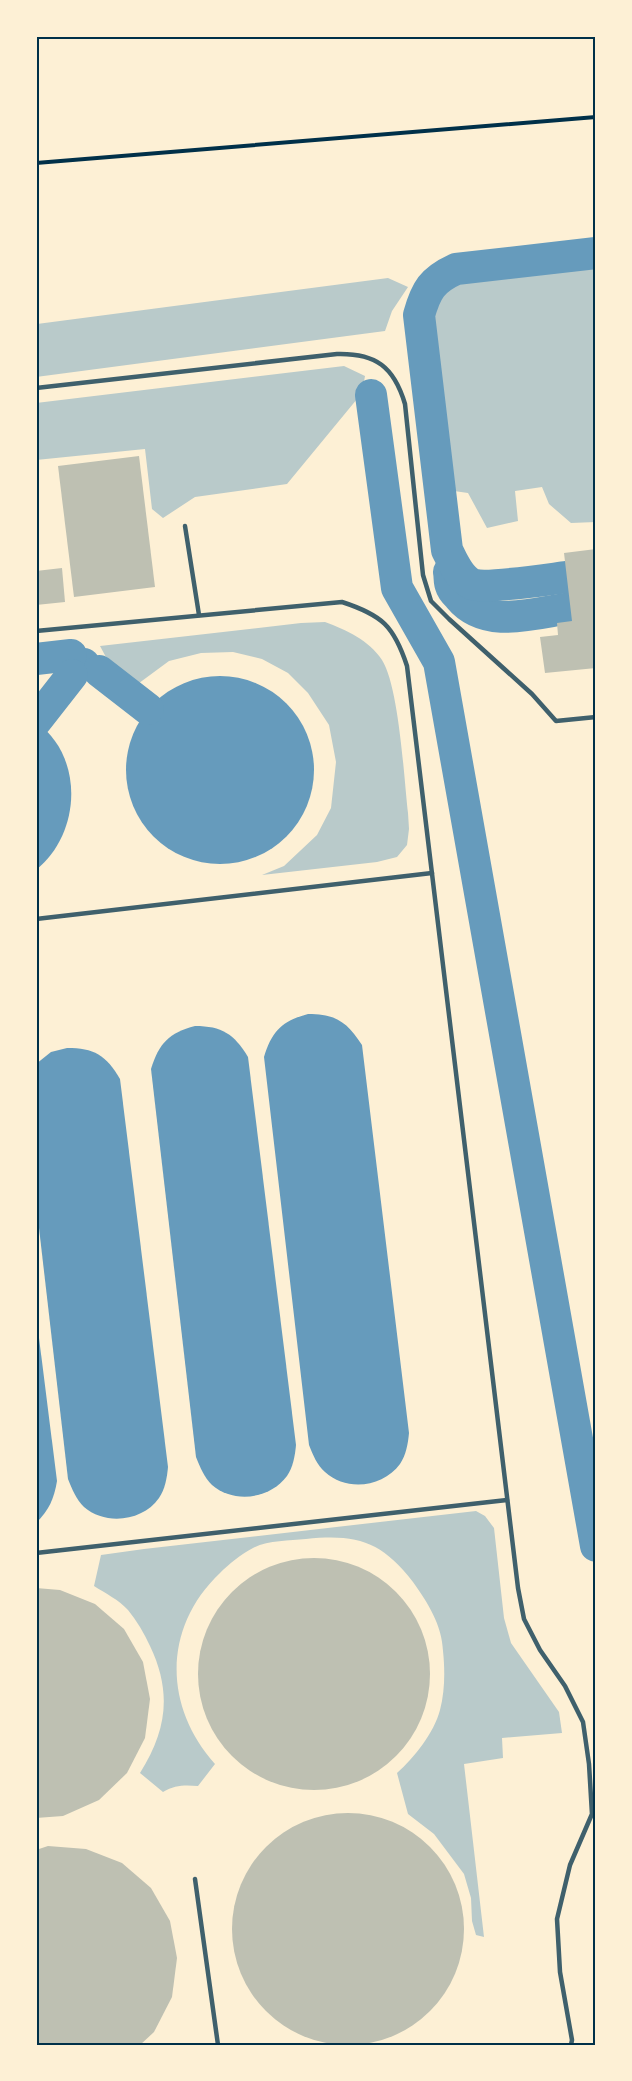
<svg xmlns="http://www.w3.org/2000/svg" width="632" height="2081" font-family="'Open Sans',sans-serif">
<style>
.green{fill:#b9caca}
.water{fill:#669bbc}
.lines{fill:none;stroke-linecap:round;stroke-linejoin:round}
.canal{stroke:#669bbc;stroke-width:32}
.building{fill:#bec0b2}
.path{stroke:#003049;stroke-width:4}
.service{stroke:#3f606c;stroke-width:4.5}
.neatline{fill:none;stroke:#003049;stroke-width:2}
</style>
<rect width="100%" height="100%" fill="#fdf0d5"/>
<g class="green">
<path d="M596,262V522L571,523L549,504L542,487L515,491L518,521L487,528L468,493L454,491L433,326L438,298L454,281L478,276Z"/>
<path d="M388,278L408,287L392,311L385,331L36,377V321L37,324Z"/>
<path d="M344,366L365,376L362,393L287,484L195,497L163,518L152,509L145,449L36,460V403Z"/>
<path d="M325,622C346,630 369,640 382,660C399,687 404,778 408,813L409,829L407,845L397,857L377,862L262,875L284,866L317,835L331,808L336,762L329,725L308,693L288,673L262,659L233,652L201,653L169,661L131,689L106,669L107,659L100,646L301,623Z"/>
<path d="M476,1511L485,1516L494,1528L504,1618L511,1643L559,1712L562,1733L502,1738L503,1758L464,1764L484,1937L476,1935L472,1921L471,1898L464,1874L434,1834L408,1814L397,1773C414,1758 434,1733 440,1710C445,1691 445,1670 443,1651C442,1625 428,1603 413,1582C381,1541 357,1534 306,1539C289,1541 268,1540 253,1548C241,1554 229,1564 220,1573C163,1627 163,1706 215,1764L198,1786C184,1785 175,1785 163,1792L140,1773C167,1730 172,1692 150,1646C144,1633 137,1621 128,1610C119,1600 105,1593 94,1586L101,1555L144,1549Z"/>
</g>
<g class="water">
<circle cx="84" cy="664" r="16"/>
<circle cx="220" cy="770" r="94"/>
<path d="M36,722C85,757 81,834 36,870Z"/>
<path d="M308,1014C336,1014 347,1022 362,1045L409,1433C408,1444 406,1455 400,1464C383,1487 347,1492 325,1472C317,1465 313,1455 309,1445L264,1057C272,1031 282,1021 308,1014Z"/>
<path d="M195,1026C222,1026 234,1034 248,1057L296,1445C295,1456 293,1467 287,1476C270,1499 234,1504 212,1485C204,1477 200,1467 196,1457L151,1069C159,1043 169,1033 195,1026Z"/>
<path d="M67,1048C94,1048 106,1055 120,1079L168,1467C167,1478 165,1489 159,1498C143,1521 106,1526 84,1507C76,1499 72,1489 68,1479L36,1202V1064L51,1052Z"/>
<path d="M36,1314L57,1481C54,1499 49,1510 36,1523Z"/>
</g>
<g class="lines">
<g class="canal">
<path d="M371,395L397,588L439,662L596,1546"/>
<path d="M449,572C450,577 449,582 451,586C452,590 456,594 459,597C486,630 535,613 571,608"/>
<path d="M567,577C550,579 485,589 472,584C459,578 453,562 447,550L419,315C426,290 432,280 456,269L596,253"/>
<path d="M36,659L71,655"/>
<path d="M99,671L148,709"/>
<path d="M36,721L72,675"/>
</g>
</g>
<g class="building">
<path d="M139,456L155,587L74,597L58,466Z"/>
<path d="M596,549V668L545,673L540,637L558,635L557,623L572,621L564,553Z"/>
<path d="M62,568L65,602L36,605V571Z"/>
<circle cx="314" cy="1674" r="116"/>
<path d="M36,1588L60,1590L95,1604L124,1629L143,1662L150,1699L145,1738L127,1773L99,1800L63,1816L36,1818Z"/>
<circle cx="348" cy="1929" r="116"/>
<path d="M48,1846L86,1849L122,1863L151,1888L170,1921L177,1958L172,1997L154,2032L140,2045H36V1850Z"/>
</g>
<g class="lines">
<path class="path" d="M36,163L596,117"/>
<g class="service">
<path d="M36,388L337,354C376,353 394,367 405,404L423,575L431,601L449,619L532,694L556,721L596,717"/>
<path d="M185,526L199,615"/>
<path d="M36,631L342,602C382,615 394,626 407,666L518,1588L524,1619L540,1650L565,1686L583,1722L589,1764L592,1814L570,1865L557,1919L560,1972L572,2040L571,2045"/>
<path d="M36,919L432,873"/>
<path d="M36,1553L507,1500"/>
<path d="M195,1879L218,2045"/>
</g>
</g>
<rect width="632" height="2081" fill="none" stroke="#fdf0d5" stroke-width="75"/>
<rect x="38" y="38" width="556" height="2006" class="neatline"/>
</svg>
